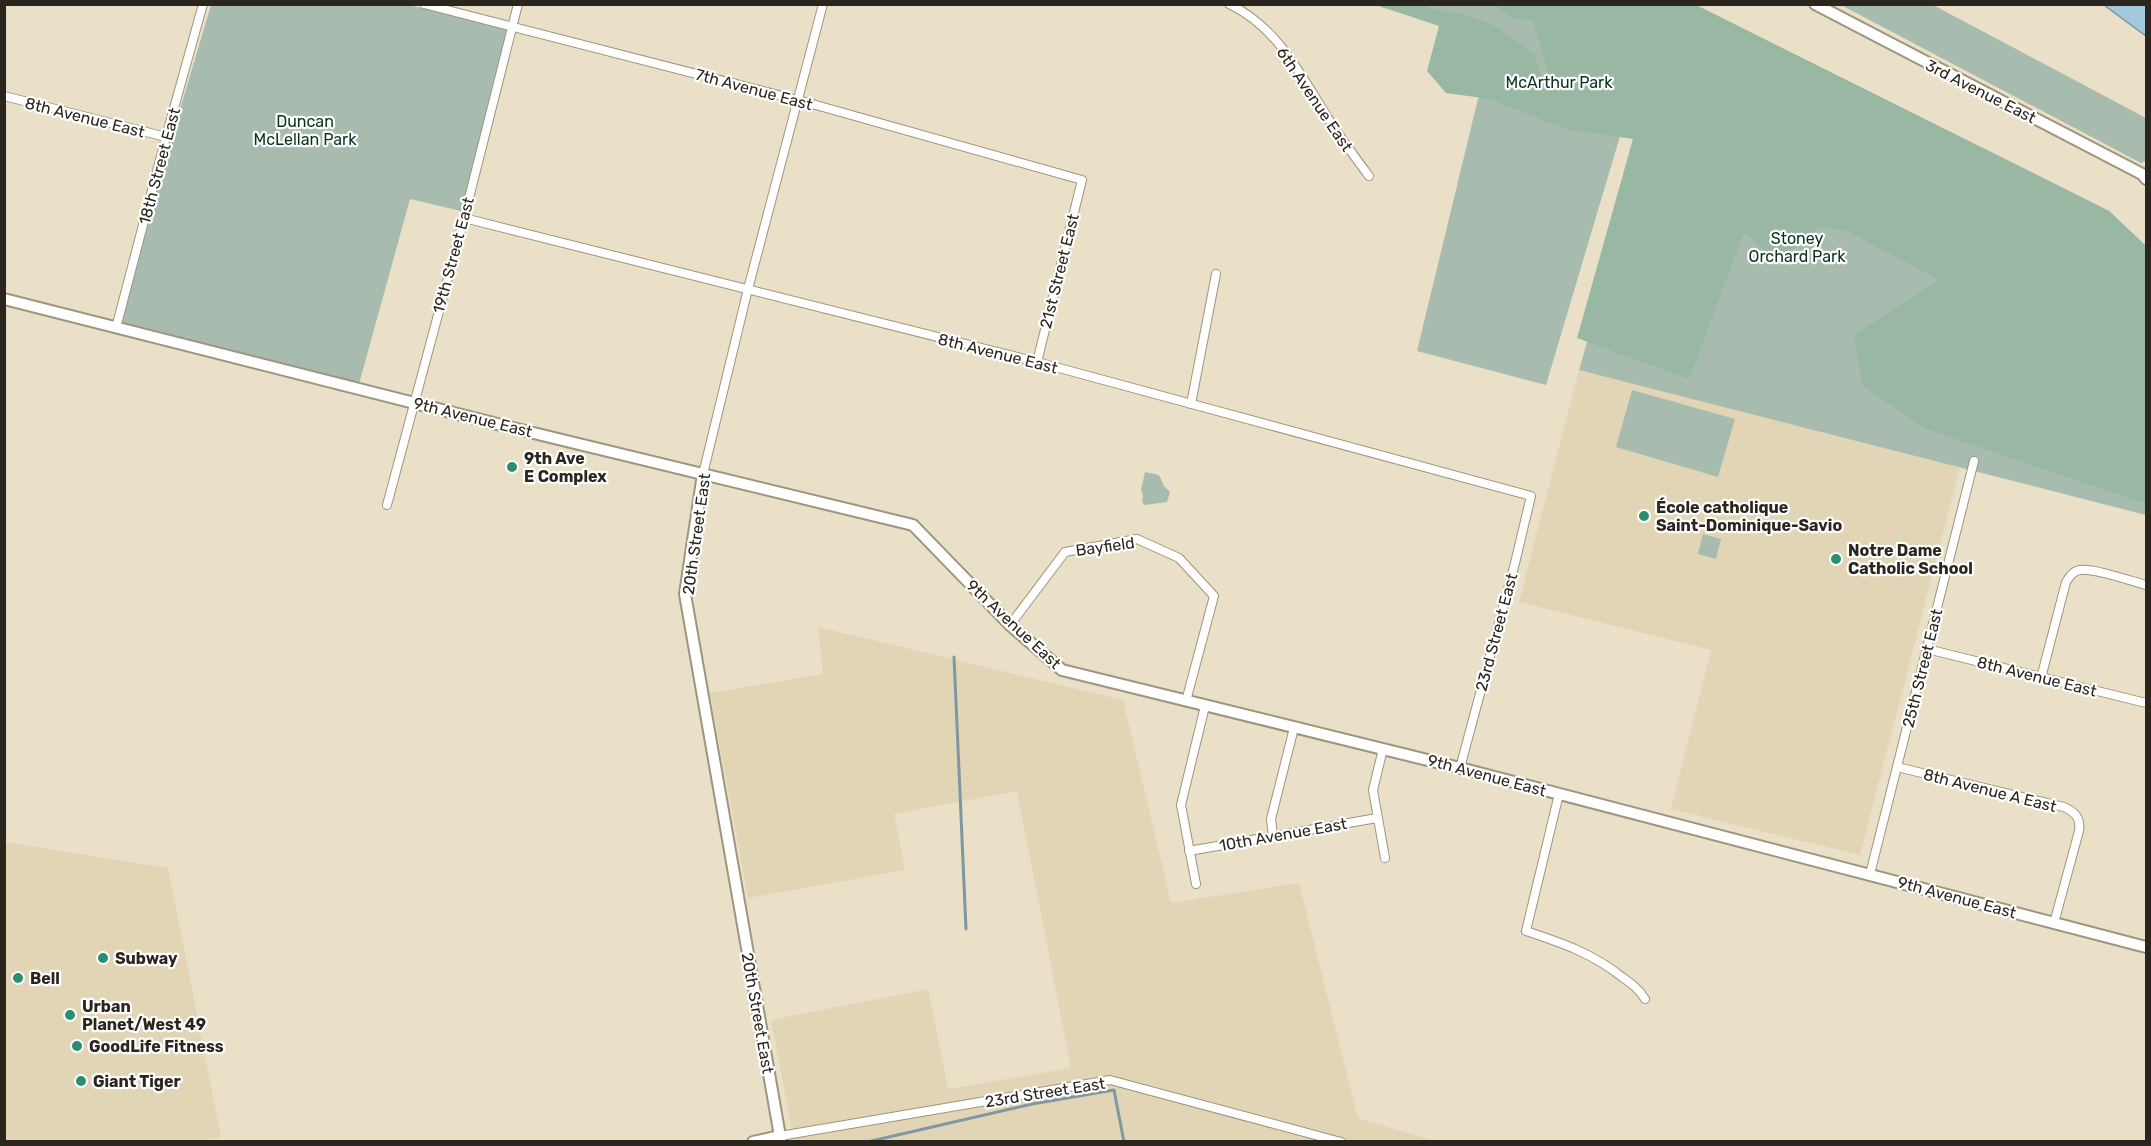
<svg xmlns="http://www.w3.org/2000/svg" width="2151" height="1146" font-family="Rubik,sans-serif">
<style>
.built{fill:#e1d5b6}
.green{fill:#a7bbae}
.forest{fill:#98b8a3}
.water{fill:#a4c8dc;stroke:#7f97a3;stroke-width:1.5}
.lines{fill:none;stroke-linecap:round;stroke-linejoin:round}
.stream{stroke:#7f97a3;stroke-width:3}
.street-casing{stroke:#9d957d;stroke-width:10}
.secondary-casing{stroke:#9d957d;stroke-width:14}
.street{stroke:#fff;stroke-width:8}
.secondary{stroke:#fff;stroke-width:10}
.poi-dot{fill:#27906e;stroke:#fff;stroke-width:2}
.labels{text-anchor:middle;stroke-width:4.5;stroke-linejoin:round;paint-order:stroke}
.park-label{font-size:16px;fill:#08331d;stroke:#fff}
.street-label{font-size:16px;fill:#2a261d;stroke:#fff}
.poi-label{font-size:16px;font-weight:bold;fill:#2a261d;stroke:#fff;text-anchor:start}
</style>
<rect width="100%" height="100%" fill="#e9e0c7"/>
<g class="built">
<path d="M1579,370L1960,467L1860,855L1671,809L1711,650L1519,602Z"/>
<path d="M818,627L1123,700L1171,903L1299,883L1358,1118L1435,1141H794L771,1020L928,989L948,1089L1071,1068L1017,791L894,814L905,870L748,898L710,693L823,674Z"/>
<path d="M4,842L168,868L221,1137L195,1142L5,1141Z"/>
</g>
<g class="green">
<path d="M211,5H409L508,30L461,211L410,199L359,384L121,325L170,143Z"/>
<path d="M1375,5H1659L1546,385L1417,351L1492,41Z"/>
<path d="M1684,5H1696L2109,211L2146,246V515L1579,370Z"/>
<path d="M1841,5H1933L2146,118V161L2141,163Z"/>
<path d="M1632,390L1735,419L1718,477L1616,447Z"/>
<path d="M1145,472L1159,475L1164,486L1170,492L1167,502L1145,505L1142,502L1143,496L1141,490Z"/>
<path d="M1703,534L1721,539L1716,559L1698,554Z"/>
</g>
<path class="forest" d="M1382,5H1424L1432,9L1471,16L1496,27L1534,53L1541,76L1552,85L1533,20L1512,18L1493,5H1696L2109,211L2146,246V504L1924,428L1862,385L1854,335L1939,280L1847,231L1820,226L1776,262L1744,232L1689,379L1577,338L1633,139L1566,129L1490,99L1446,93L1427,71L1439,26L1382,7Z"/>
<path class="water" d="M2104,5H2146V36Z"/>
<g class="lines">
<g class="stream">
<path d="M954,657L966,929"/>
<path d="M867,1142L1032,1104L1114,1090L1124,1142"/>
</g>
<g class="street-casing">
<g id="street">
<path d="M424,4L798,100L1082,180L1037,362"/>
<path d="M1229,4C1276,26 1300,73 1326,115C1339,136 1354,156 1369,176"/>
<path d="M4,96L166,137"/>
<path d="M464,218L1037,362L1531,496L1515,563L1460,768"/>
<path d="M116,328L166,137L203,4"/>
<path d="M1191,404L1216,274"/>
<path d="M703,474L748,289L823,4"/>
<path d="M387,505L464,218L518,4"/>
<path d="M1010,625L1065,552L1137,539L1179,558L1214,596L1186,701"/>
<path d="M1927,649L2146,703"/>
<path d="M2041,678L2066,582C2070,576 2073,571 2080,570C2094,568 2131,581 2146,585"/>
<path d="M1383,749L1373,790L1385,858"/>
<path d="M1897,767L2064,807C2075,812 2081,818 2079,831L2054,923"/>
<path d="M1559,794L1526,931C1562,943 1592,953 1622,977C1632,984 1639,989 1645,999"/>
<path d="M1273,836L1271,819L1294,728"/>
<path d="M1189,851L1377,818"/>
<path d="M1870,874L1974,461"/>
<path d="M1196,884L1181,805L1205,706"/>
<path d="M780,1136L1110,1080L1341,1142"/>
</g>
</g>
<g class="secondary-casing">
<g id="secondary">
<path d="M1815,4L2142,174L2146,179"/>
<path d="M4,299L517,429L913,525L1010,625L1062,670L1460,768L2146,947"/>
<path d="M703,474L685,594L781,1142"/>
<path d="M753,1142L780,1136"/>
</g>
</g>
<use href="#street" class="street"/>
<use href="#secondary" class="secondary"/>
</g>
<g class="poi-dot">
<circle cx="512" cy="467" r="6"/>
<circle cx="1644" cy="516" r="6"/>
<circle cx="1836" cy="559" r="6"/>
<circle cx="103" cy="958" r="6"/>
<circle cx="18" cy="978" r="6"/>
<circle cx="70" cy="1015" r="6"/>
<circle cx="77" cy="1046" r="6"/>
<circle cx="81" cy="1081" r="6"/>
</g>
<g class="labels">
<g class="park-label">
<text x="1559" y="88">McArthur Park</text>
<text x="305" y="127">Duncan<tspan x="305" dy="18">McLellan Park</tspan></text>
<text x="1797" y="244">Stoney<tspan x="1797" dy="18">Orchard Park</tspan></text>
</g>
<g class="street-label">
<text transform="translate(754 89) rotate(15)" y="6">7th Avenue East</text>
<text transform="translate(1981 91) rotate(27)" y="6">3rd Avenue East</text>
<text transform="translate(1315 99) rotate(56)" y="6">6th Avenue East</text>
<text transform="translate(85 117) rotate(14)" y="6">8th Avenue East</text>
<text transform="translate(159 166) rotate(-75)" y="6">18th Street East</text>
<text transform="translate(453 255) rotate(-75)" y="6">19th Street East</text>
<text transform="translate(1059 271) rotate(-76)" y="6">21st Street East</text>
<text transform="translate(998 353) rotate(14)" y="6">8th Avenue East</text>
<text transform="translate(473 417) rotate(14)" y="6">9th Avenue East</text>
<text transform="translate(696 534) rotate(-82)" y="6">20th Street East</text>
<text transform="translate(1105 546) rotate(-8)" y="6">Bayfield</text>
<text transform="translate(1014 624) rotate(43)" y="6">9th Avenue East</text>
<text transform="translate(1496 632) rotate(-75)" y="6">23rd Street East</text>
<text transform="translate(1922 668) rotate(-76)" y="6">25th Street East</text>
<text transform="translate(2037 676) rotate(14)" y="6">8th Avenue East</text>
<text transform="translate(1487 775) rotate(15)" y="6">9th Avenue East</text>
<text transform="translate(1990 790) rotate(14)" y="6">8th Avenue A East</text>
<text transform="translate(1283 834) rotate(-10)" y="6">10th Avenue East</text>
<text transform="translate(1957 897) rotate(15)" y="6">9th Avenue East</text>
<text transform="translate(758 1013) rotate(80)" y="6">20th Street East</text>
<text transform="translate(1045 1092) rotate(-9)" y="6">23rd Street East</text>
</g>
<g class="poi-label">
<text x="524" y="464">9th Ave<tspan x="524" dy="18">E Complex</tspan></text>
<text x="1656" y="513">École catholique<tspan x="1656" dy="18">Saint-Dominique-Savio</tspan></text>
<text x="1848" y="556">Notre Dame<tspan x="1848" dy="18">Catholic School</tspan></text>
<text x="115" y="964">Subway</text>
<text x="30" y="984">Bell</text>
<text x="82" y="1012">Urban<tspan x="82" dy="18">Planet/West 49</tspan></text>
<text x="89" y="1052">GoodLife Fitness</text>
<text x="93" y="1087">Giant Tiger</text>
</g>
</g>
<rect width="2151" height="1146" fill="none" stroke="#2a261d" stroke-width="12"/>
</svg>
